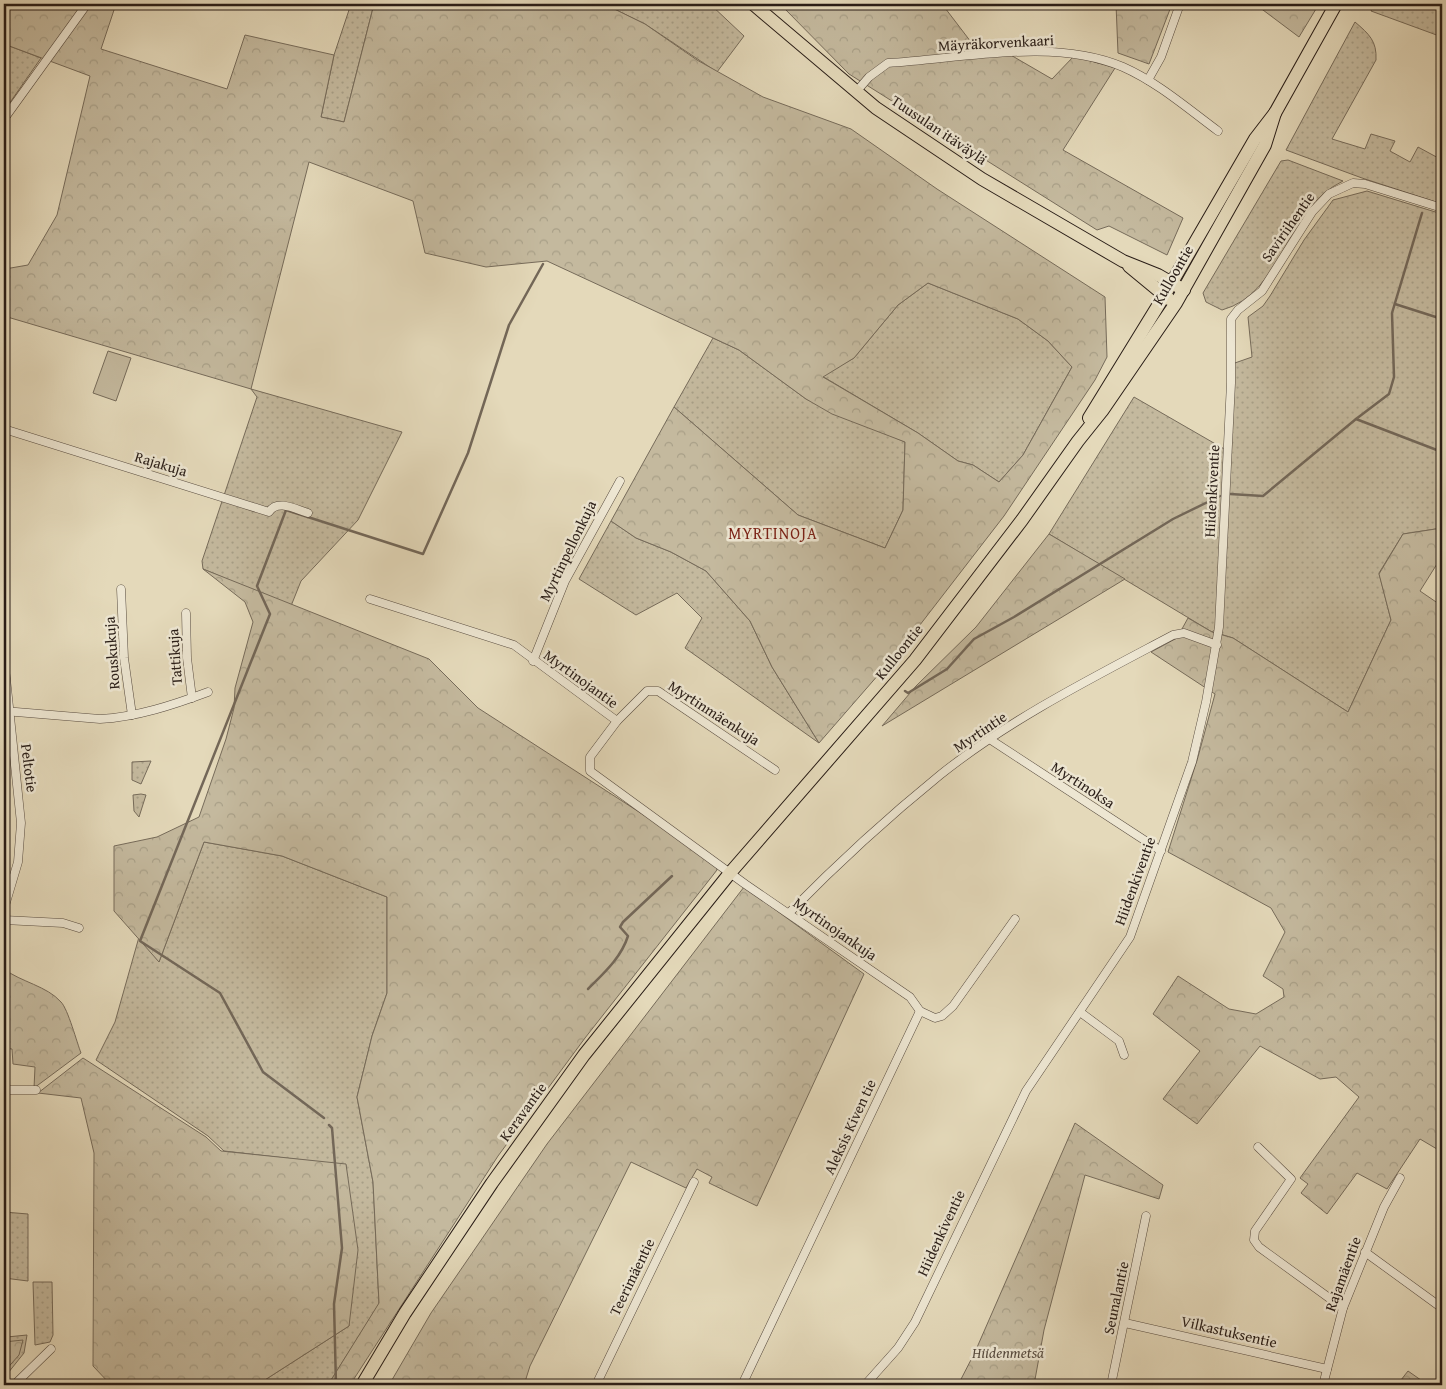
<svg xmlns="http://www.w3.org/2000/svg" width="1446" height="1389" font-family="'Gentium Book Plus',serif">
<style>
.green{fill:url(#green-dots);stroke:#766b5a}
.forest{fill:url(#forest-crowns);stroke:#766b5a;fill-rule:evenodd}
.pitch{fill:#c4b99e;stroke:#766b5a}
.lines{fill:none;stroke-linecap:round;stroke-linejoin:round}
.stream{stroke:#736758;stroke-width:2.5}
.minor-casing{stroke:#584c40;stroke-width:9}
.primary-casing{stroke:#291d17;stroke-width:14}
.minor{stroke:#ede6d2;stroke-width:8}
.primary{stroke:#e4d9ba;stroke-width:12}
.labels{text-anchor:middle;stroke-width:5;stroke-linejoin:round;paint-order:stroke}
.street-label{font-size:15px;fill:#291d17;stroke:#ede6d2}
.park-label{font-size:15px;font-style:italic;fill:#584c40;stroke:#ede6d2}
.neighbourhood-label{font-size:16px;letter-spacing:1px;fill:#7a1f14;stroke:#ede6d2}
</style>
<defs>
<pattern id="green-dots" width="8" height="8" patternUnits="userSpaceOnUse" patternTransform="scale(1.25)"><rect width="8" height="8" fill="#c4b99e"/><path d="M2 2h.1M6 6h.1" fill="none" stroke="#a89f87" stroke-width="1.8" stroke-linecap="round"/></pattern>
<pattern id="forest-crowns" width="20" height="18" patternUnits="userSpaceOnUse" patternTransform="scale(1.25)"><rect width="20" height="18" fill="#c4b99e"/><path d="M2 6a3 3 0 1 1 6 0M12 15a3 3 0 1 1 6 0" fill="none" stroke="#a89f87"/></pattern>
</defs>
<rect width="100%" height="100%" fill="#e4d9ba"/>
<filter id="stains"><feTurbulence type="fractalNoise" baseFrequency=".004" numOctaves="4"/><feColorMatrix values="0 0 0 0 .2 0 0 0 0 .09 0 0 0 0 .02 0 0 0 .5 -.17"/></filter>
<radialGradient id="worn" r=".72"><stop offset=".6" stop-color="#630" stop-opacity="0"/><stop offset="1" stop-color="#630" stop-opacity=".3"/></radialGradient>
<g class="green">
<path d="M351,4H374L344,122L321,117L334,55Z"/>
<path d="M604,4H710L744,36L717,72L645,24Z"/>
<path d="M1374,4H1442V37L1371,11Z"/>
<path d="M1355,22C1369,34 1377,41 1376,60L1332,139L1365,149L1371,134L1395,141L1390,151L1410,162L1418,147L1442,160V204L1362,178L1286,150Z"/>
<path d="M4,44L41,58L4,111Z"/>
<path d="M1288,160L1343,181C1284,209 1284,293 1222,310L1206,302L1203,293L1281,161Z"/>
<path d="M1367,191L1442,214V528L1403,534L1379,573L1391,620L1348,712L1233,638L1220,634L1219,627L1212,632L1049,534L1134,397L1226,450L1232,364L1252,357L1248,317L1263,306L1270,296L1304,240L1333,200Z"/>
<path d="M928,283L1018,319L1048,341L1072,367L1023,455L999,482L973,465L958,461L918,433L822,376L854,358L898,305Z"/>
<path d="M713,338L739,350L806,399L905,442L903,510L885,548L798,515L674,407Z"/>
<path d="M251,389L402,432L358,520L301,581L291,606L203,569L202,561L257,397Z"/>
<path d="M611,521L636,538L671,552L706,571L750,621L772,667L819,743L685,648L702,618L677,593L636,615L579,579Z"/>
<path d="M151,761L141,784L132,780V762Z"/>
<path d="M141,794L146,795L139,817L134,811L133,795Z"/>
<path d="M204,842L282,856L387,897V993L372,1036L357,1097L373,1182L379,1304L328,1385H257L349,1326L346,1165L224,1151L208,1136L96,1060L115,1022L139,937L159,962Z"/>
<path d="M4,1212L28,1214V1281L4,1278Z"/>
<path d="M33,1282H52L53,1335L50,1342L35,1345Z"/>
<path d="M4,1335L7,1337L27,1335L24,1353L4,1378Z"/>
</g>
<g class="forest">
<path d="M4,4H116L101,49L227,89L245,35L334,55L321,117L344,122L374,4H604L645,24L697,60L763,97L851,129L937,189L1105,297L1107,357L1095,380L1004,516L906,643L819,743L772,667L750,621L706,571L671,552L636,538L611,521L674,407L798,515L885,548L903,510L905,442L832,414L806,399L739,350L547,261L486,267L425,253L413,201L309,162L251,389L4,316L5,269L28,265L57,215L90,76L4,44ZM928,283L1018,319L1048,341L1072,367L1023,455L999,482L973,465L958,461L918,433L823,377L854,358L898,305Z"/>
<path d="M785,4H942L971,42L990,43L1052,79L1074,56L1115,68L1063,150L1183,218L1167,255L1109,226L1097,230L849,74L783,7Z"/>
<path d="M1116,4H1172L1149,64L1118,53Z"/>
<path d="M1255,4H1319L1299,37Z"/>
<path d="M1442,528V556L1420,591L1442,606V1152L1420,1139L1387,1189L1357,1173L1327,1214L1301,1193L1308,1184L1300,1178L1359,1097L1336,1077L1320,1079L1260,1046L1197,1124L1163,1099L1200,1051L1153,1014L1178,976L1229,1009L1256,1014L1284,997L1283,989L1263,976L1285,932L1271,908L1168,852L1198,757L1215,694L1151,652L1177,638L1188,618L1212,632L1233,638L1348,712L1391,620L1379,574L1403,534Z"/>
<path d="M1049,534L1125,579L882,726L916,686L976,627Z"/>
<path d="M203,569L429,659L478,708L715,861L717,870L585,1038L498,1156L350,1385H328L379,1303L373,1182L357,1097L372,1036L387,993V897L282,856L204,842L159,962L114,911V846L157,837L199,817L226,739L234,708L235,688L253,622L245,602Z"/>
<path d="M744,887L864,974L757,1206L709,1183L712,1177L697,1169L686,1188L631,1162L530,1366L524,1385H389L431,1313L547,1144Z"/>
<path d="M4,969C21,982 47,986 61,1002C68,1009 77,1043 81,1053L34,1088L35,1067L13,1064L12,1049L4,1048Z"/>
<path d="M83,1058L206,1137L221,1151L346,1164L358,1250L349,1326L257,1385H111L93,1366L94,1153L81,1098L38,1093Z"/>
<path d="M1075,1123L1163,1185L1159,1199L1085,1175L1044,1330L1034,1385H958L975,1352Z"/>
<path d="M23,1340L19,1355L4,1372V1342Z"/>
<path d="M1408,1371L1428,1385H1397Z"/>
</g>
<path class="pitch" d="M108,351L131,358L116,401L93,393Z"/>
<g class="lines">
<g class="stream">
<path d="M1395,304L1442,319"/>
<path d="M1356,419L1442,452"/>
<path d="M1230,494L1263,496L1356,419L1389,394L1394,377L1392,313L1422,213"/>
<path d="M905,691L908,693L947,669L974,639L1014,617L1173,519L1220,496"/>
<path d="M588,989C604,973 621,958 628,936L620,927L623,922L672,876"/>
<path d="M324,1118L263,1072L220,993L140,941L270,614L257,586L286,510L423,554L468,453L509,325L543,264"/>
<path d="M329,1125L332,1128L342,1248L334,1304L336,1385"/>
</g>
<g class="minor-casing">
<g id="minor">
<path d="M1148,80L1161,57L1180,4"/>
<path d="M856,92L869,77L888,63C961,59 1053,37 1123,67C1157,82 1187,108 1218,131"/>
<path d="M4,119L87,4"/>
<path d="M4,429L269,512C277,499 295,509 308,513"/>
<path d="M121,589L124,658L132,715"/>
<path d="M370,599L514,645L617,721L590,757V771L745,884L910,997L920,1011"/>
<path d="M186,613L187,658L192,698"/>
<path d="M4,659L21,823L18,862L4,909"/>
<path d="M533,661L565,581L620,481"/>
<path d="M4,711L100,719C137,717 173,705 208,692"/>
<path d="M617,721L647,691H658L775,770"/>
<path d="M991,740L1161,851"/>
<path d="M789,913C836,865 887,818 940,775C1010,719 1094,677 1173,635L1184,633L1217,645"/>
<path d="M4,920L63,923L79,928"/>
<path d="M920,1011L935,1018L942,1016L953,1006L1015,919"/>
<path d="M1080,1012L1119,1041L1124,1055"/>
<path d="M4,1090H36"/>
<path d="M1258,1147L1291,1179L1255,1231L1254,1240L1259,1247L1343,1308"/>
<path d="M1365,1252L1442,1308"/>
<path d="M1125,1323L1327,1369"/>
<path d="M14,1385L51,1349"/>
<path d="M596,1385L694,1182"/>
<path d="M742,1385L920,1011"/>
<path d="M865,1385L898,1348L915,1322L1026,1091L1130,937L1192,762L1206,702L1219,627L1231,383V319L1238,310L1262,291L1312,212L1329,194L1353,183L1365,184L1442,208"/>
<path d="M1111,1385L1146,1216"/>
<path d="M1323,1385L1343,1308L1384,1207L1400,1178"/>
</g>
</g>
<g class="primary-casing">
<g id="primary">
<path d="M753,4L876,108L982,179L1123,261L1158,275L1184,290"/>
<path d="M1129,266L1169,299"/>
<path d="M1089,418L1164,296L1255,139L1275,113L1336,4"/>
<path d="M362,1385L405,1313L492,1183L584,1055L730,873L915,660L1022,520L1078,441L1102,411L1176,303L1265,145L1275,113"/>
</g>
</g>
<use href="#minor" class="minor"/>
<use href="#primary" class="primary"/>
</g>
<g class="labels">
<g class="street-label">
<text transform="translate(996 43) rotate(-3)" y="5">Mäyräkorvenkaari</text>
<text transform="translate(939 130) rotate(34)" y="5">Tuusulan itäväylä</text>
<text transform="translate(1288 227) rotate(-55)" y="5">Saviriihentie</text>
<text transform="translate(1173 275) rotate(-60)" y="5">Kulloontie</text>
<text transform="translate(161 464) rotate(17)" y="5">Rajakuja</text>
<text transform="translate(1212 491) rotate(-87)" y="5">Hiidenkiventie</text>
<text transform="translate(568 551) rotate(-64)" y="5">Myrtinpellonkuja</text>
<text transform="translate(899 652) rotate(-51)" y="5">Kulloontie</text>
<text transform="translate(112 653) rotate(-94)" y="5">Rouskukuja</text>
<text transform="translate(175 657) rotate(-94)" y="5">Tattikuja</text>
<text transform="translate(581 679) rotate(36)" y="5">Myrtinojantie</text>
<text transform="translate(714 713) rotate(33)" y="5">Myrtinmäenkuja</text>
<text transform="translate(980 732) rotate(-34)" y="5">Myrtintie</text>
<text transform="translate(29 768) rotate(83)" y="5">Peltotie</text>
<text transform="translate(1083 785) rotate(33)" y="5">Myrtinoksa</text>
<text transform="translate(1135 881) rotate(-70)" y="5">Hiidenkiventie</text>
<text transform="translate(835 929) rotate(35)" y="5">Myrtinojankuja</text>
<text transform="translate(523 1112) rotate(-54)" y="5">Keravantie</text>
<text transform="translate(850 1127) rotate(-65)" y="5">Aleksis Kiven tie</text>
<text transform="translate(941 1233) rotate(-65)" y="5">Hiidenkiventie</text>
<text transform="translate(1343 1274) rotate(-70)" y="5">Rajamäentie</text>
<text transform="translate(632 1277) rotate(-64)" y="5">Teerimäentie</text>
<text transform="translate(1116 1298) rotate(-78)" y="5">Seunalantie</text>
<text transform="translate(1229 1332) rotate(13)" y="5">Vilkastuksentie</text>
</g>
<g class="park-label">
<text x="1008" y="1358">Hiidenmetsä</text>
</g>
<g class="neighbourhood-label">
<text x="773" y="539">MYRTINOJA</text>
</g>
</g>
<rect width="1446" height="1389" fill="none" stroke="#e4d9ba" stroke-width="20"/>
<rect x="5" y="5" width="1436" height="1379" fill="none" stroke="#291d17" stroke-width="2.5"/>
<rect x="10" y="10" width="1426" height="1369" fill="none" stroke="#291d17"/>
<rect width="100%" height="100%" filter="url(#stains)"/>
<rect width="100%" height="100%" fill="url(#worn)"/>
</svg>
